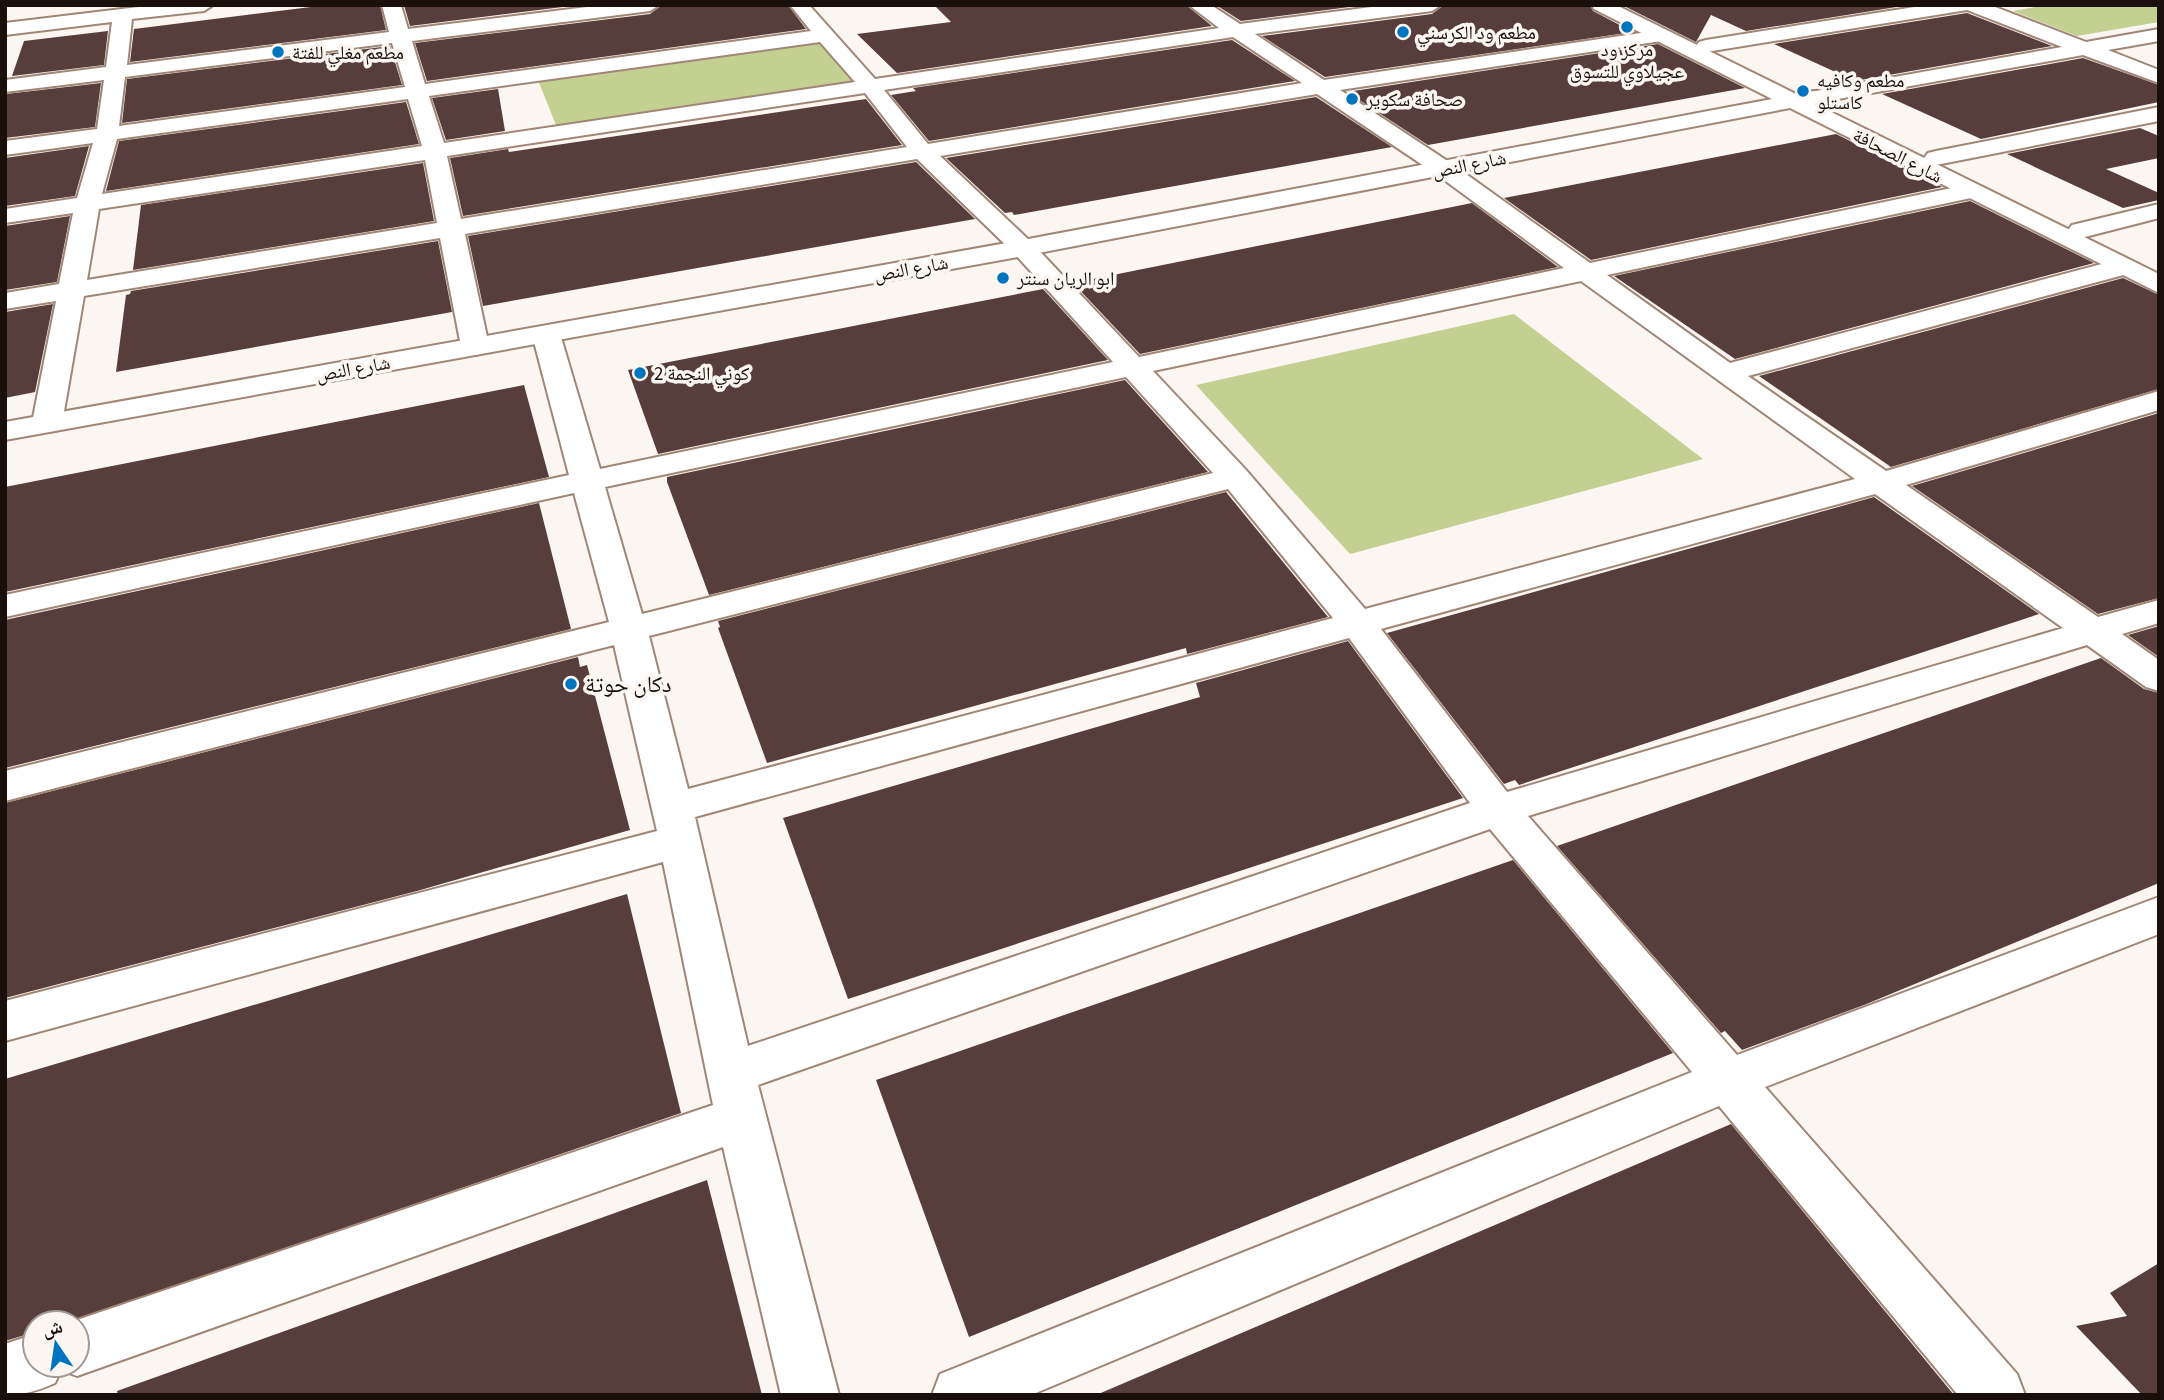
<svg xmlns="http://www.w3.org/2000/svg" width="2164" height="1400" font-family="'Source Sans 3','Noto Naskh Arabic',sans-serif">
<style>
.green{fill:#c3d092}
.building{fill:#583d3d}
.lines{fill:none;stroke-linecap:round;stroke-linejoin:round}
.street-casing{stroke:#a08677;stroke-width:4}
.secondary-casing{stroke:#a08677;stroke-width:4}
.street{fill:#fff;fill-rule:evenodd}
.secondary{fill:#fff;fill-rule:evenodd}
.poi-dot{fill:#0075bf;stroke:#fbf6f2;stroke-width:2.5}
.labels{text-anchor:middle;stroke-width:7;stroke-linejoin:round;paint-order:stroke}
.far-poi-label{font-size:19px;fill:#1a100b;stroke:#fbf6f2;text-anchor:start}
.far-street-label{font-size:19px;fill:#1a100b;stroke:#fbf6f2}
.poi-label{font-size:23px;fill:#1a100b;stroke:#fbf6f2;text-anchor:start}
</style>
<rect width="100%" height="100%" fill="#fbf6f2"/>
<g class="green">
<path d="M2046,5H2159V22L2077,36L2013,11Z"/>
<path d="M822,41L858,86L558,130L538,80Z"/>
<path d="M1514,314L1703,459L1350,554L1196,385Z"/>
</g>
<g class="building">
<path d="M327,5H380L386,30L130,62L134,29Z"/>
<path d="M404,5H579L410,26Z"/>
<path d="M662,5H788L806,29L427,81L415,43L650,14Z"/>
<path d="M934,5H1186L1212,26L897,73L857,34L951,22Z"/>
<path d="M1216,5H1365L1241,21Z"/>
<path d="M1444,5H1590L1593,11L1633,32L1325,77L1262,36L1432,14Z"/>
<path d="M1622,5H1909L1746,31L1711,15L1696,42Z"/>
<path d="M1967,13L2052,46L1855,81L1774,44Z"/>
<path d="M108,31L104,65L12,76L24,41Z"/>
<path d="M1232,40L1295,81L929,141L891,95L916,91L913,88Z"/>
<path d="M1658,44L1745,88L1428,145L1347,92Z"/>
<path d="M390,46L402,85L122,123L127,79Z"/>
<path d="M2083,58L2159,85V102L1981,139L1882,94Z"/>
<path d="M101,83L95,127L5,138L6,94Z"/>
<path d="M498,89L505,131L446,140L432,98Z"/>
<path d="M1316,97L1392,147L1014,215L1012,212L1005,213L946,158Z"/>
<path d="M866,99L902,145L463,216L450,158L508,149L509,152Z"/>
<path d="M406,102L419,144L106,191L119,141Z"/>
<path d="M2140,128L2159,136V158L2106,169L2159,193V200L2123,208L2007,154Z"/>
<path d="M1836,134L1942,187L1591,260L1504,198Z"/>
<path d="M89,146L75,196L5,206V158Z"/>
<path d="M916,162L975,219L483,306L468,236Z"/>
<path d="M423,163L434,221L133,270L141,205Z"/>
<path d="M1970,201L2094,263L1735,359L1614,276Z"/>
<path d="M1472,203L1558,267L1140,354L1073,283Z"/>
<path d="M70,216L57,282L5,290V226Z"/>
<path d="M438,241L452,312L116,372L126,295L130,294L131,291Z"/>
<path d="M2123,278L2159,295V389L1891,467L1759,376Z"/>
<path d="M1043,289L1108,360L658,454L628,370Z"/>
<path d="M53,304L35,392L5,398V312Z"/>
<path d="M1125,380L1208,472L709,595L667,482V477Z"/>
<path d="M524,385L549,477L5,592V487Z"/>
<path d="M2159,413V598L2098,614L1912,486Z"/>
<path d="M1226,492L1328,617L1187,654L1186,648L767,763L718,628L720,627L718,621Z"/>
<path d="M1874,497L2039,614L1519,785L1515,780L1504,784L1387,633Z"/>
<path d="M539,503L571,629L5,768V620Z"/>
<path d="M2159,626V657L2128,635Z"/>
<path d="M1348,641L1463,798L848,999L783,818L1200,697L1196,683Z"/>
<path d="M578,657L580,667L587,665L630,830L417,891L5,998V803Z"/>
<path d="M2101,658L2144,689L2159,693V883L1864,1005L1742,1050L1725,1031L1721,1033L1557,846Z"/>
<path d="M1513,860L1673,1053L969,1337L876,1080Z"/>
<path d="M627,894L681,1113L66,1323H35V1332L5,1341V1079Z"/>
<path d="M1731,1124L1954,1395H1096L1399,1266Z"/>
<path d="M707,1180L762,1395H118L117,1391Z"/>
<path d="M2159,1263V1395H2142L2076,1326L2127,1316L2110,1293Z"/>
</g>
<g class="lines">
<g class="street-casing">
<g id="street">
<path d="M155,5H213L204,11L132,19L127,65L389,32L382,5H401L408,29L603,5H659L650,11L412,41L425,84L811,31L790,5H809L875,79L1219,28L1189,5H1211L1240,24L1387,5H1441L1432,11L1255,34L1324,80L1661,30L1668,32L1671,36L1668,40L1340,90L1452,164L1590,263L1971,184L1980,186L1983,191L1980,196L1971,198L1607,275L1730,363L2113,261L2122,259L2131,261L2135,267L2131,273L1748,376L1886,471L2159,391V410L1906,485L2098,617L2159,600V623L2122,634L2159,660V691L2146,687L2087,645L1528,816L1737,1055L2159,897V934L1765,1087L2017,1374L2025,1395H1958L1719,1106L1031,1395H932L940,1374L1692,1072L1490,829L758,1085L839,1395H781L723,1147L77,1376L61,1370L55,1383C38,1391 24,1395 5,1395V1344L35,1334V1365H77V1323H69L77,1320L713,1105L663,862L5,1041V1001L657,831L614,645L5,801V771L609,622L574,493L5,617V595L569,475L532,334L536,328L546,326L556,328L560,334L600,469L1113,362L1014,253L917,159L465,234L489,346L485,352L475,355L465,352L461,346L440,238L84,296L62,423L58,430L47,432L36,430L32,423L56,301L5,309V293L59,284L73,213L5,223V209L77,198L93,143L5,155V141L97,129L104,80L5,92V80L106,67L112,22L5,35V23ZM1233,37L1302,83L928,144L884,90ZM820,42L855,82L444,143L429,96ZM392,43L405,87L119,126L125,77ZM865,93L907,147L461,219L447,156ZM1317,94L1436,174L1564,268L1139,357L1032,243L940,156ZM408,99L422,146L102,194L117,139ZM425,160L437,223L87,280L99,209ZM1581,281L1855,479L1365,609L1246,470L1153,371ZM1126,377L1213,473L642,614L605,487ZM1228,489L1333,618L688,789L649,636ZM1875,494L2063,628L1507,792L1381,629ZM1349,638L1470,803L748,1046L695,817Z"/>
<path d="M1927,5H1990L2086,42L2159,29V41L2108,50L2159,70V83L2083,55L1816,103L1808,102L1805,97L1808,92L1816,91L2062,47L1967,10L1706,52L1699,50L1696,46L1699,42L1706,40Z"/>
<path d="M2159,107V121L1936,165L1928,163L1924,158L1928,153L1936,151Z"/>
<path d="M2159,204V218L2081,238L2072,235L2068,230L2072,225Z"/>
</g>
</g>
<g class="secondary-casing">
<path id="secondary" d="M1592,5H1616L1796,94L1816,91L1824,92L1827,97L1824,102L1815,104L2159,274V293L1790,108L1023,256L5,440V422L1023,240L1772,99L1594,9Z"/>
</g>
<use href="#street" class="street"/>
<use href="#secondary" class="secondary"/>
</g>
<g class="poi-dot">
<circle cx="1627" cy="27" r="7"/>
<circle cx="1403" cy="32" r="7"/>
<circle cx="278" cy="52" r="7"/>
<circle cx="1803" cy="91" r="7"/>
<circle cx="1352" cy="99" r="7"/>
<circle cx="1003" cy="278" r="7"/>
<circle cx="640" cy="373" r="7"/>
<circle cx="571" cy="684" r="7"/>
</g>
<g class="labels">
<g class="far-poi-label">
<text x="1417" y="39">مطعم ود الكرسني</text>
<text x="1627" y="56" text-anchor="middle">مركز ود<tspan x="1627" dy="22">عجيلاوي للتسوق</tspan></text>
<text x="292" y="59">مطعم مغلي للفتة</text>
<text x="1817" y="87">مطعم وكافيه<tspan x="1817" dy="22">كاستلو</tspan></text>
<text x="1366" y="106">صحافة سكوير</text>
<text x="1017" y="285">ابو الريان سنتر</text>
<text x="654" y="380">كوني النجمة 2</text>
</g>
<g class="far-street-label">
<text transform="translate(1898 155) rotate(27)" y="7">شارع الصحافة</text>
<text transform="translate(1469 164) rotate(-11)" y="7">شارع النص</text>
<text transform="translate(911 268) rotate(-10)" y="7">شارع النص</text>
<text transform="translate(353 368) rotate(-10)" y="7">شارع النص</text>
</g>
<g class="poi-label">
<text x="585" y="692">دكان حوتة</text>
</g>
</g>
<rect width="2164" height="1400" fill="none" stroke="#1a100b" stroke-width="14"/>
<g transform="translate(56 1344) rotate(347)"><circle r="33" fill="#fbf6f2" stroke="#a19a96" stroke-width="2"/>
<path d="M0-5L12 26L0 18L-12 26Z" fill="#0075bf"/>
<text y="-10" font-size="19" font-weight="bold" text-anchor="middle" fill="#1a100b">ش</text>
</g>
</svg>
